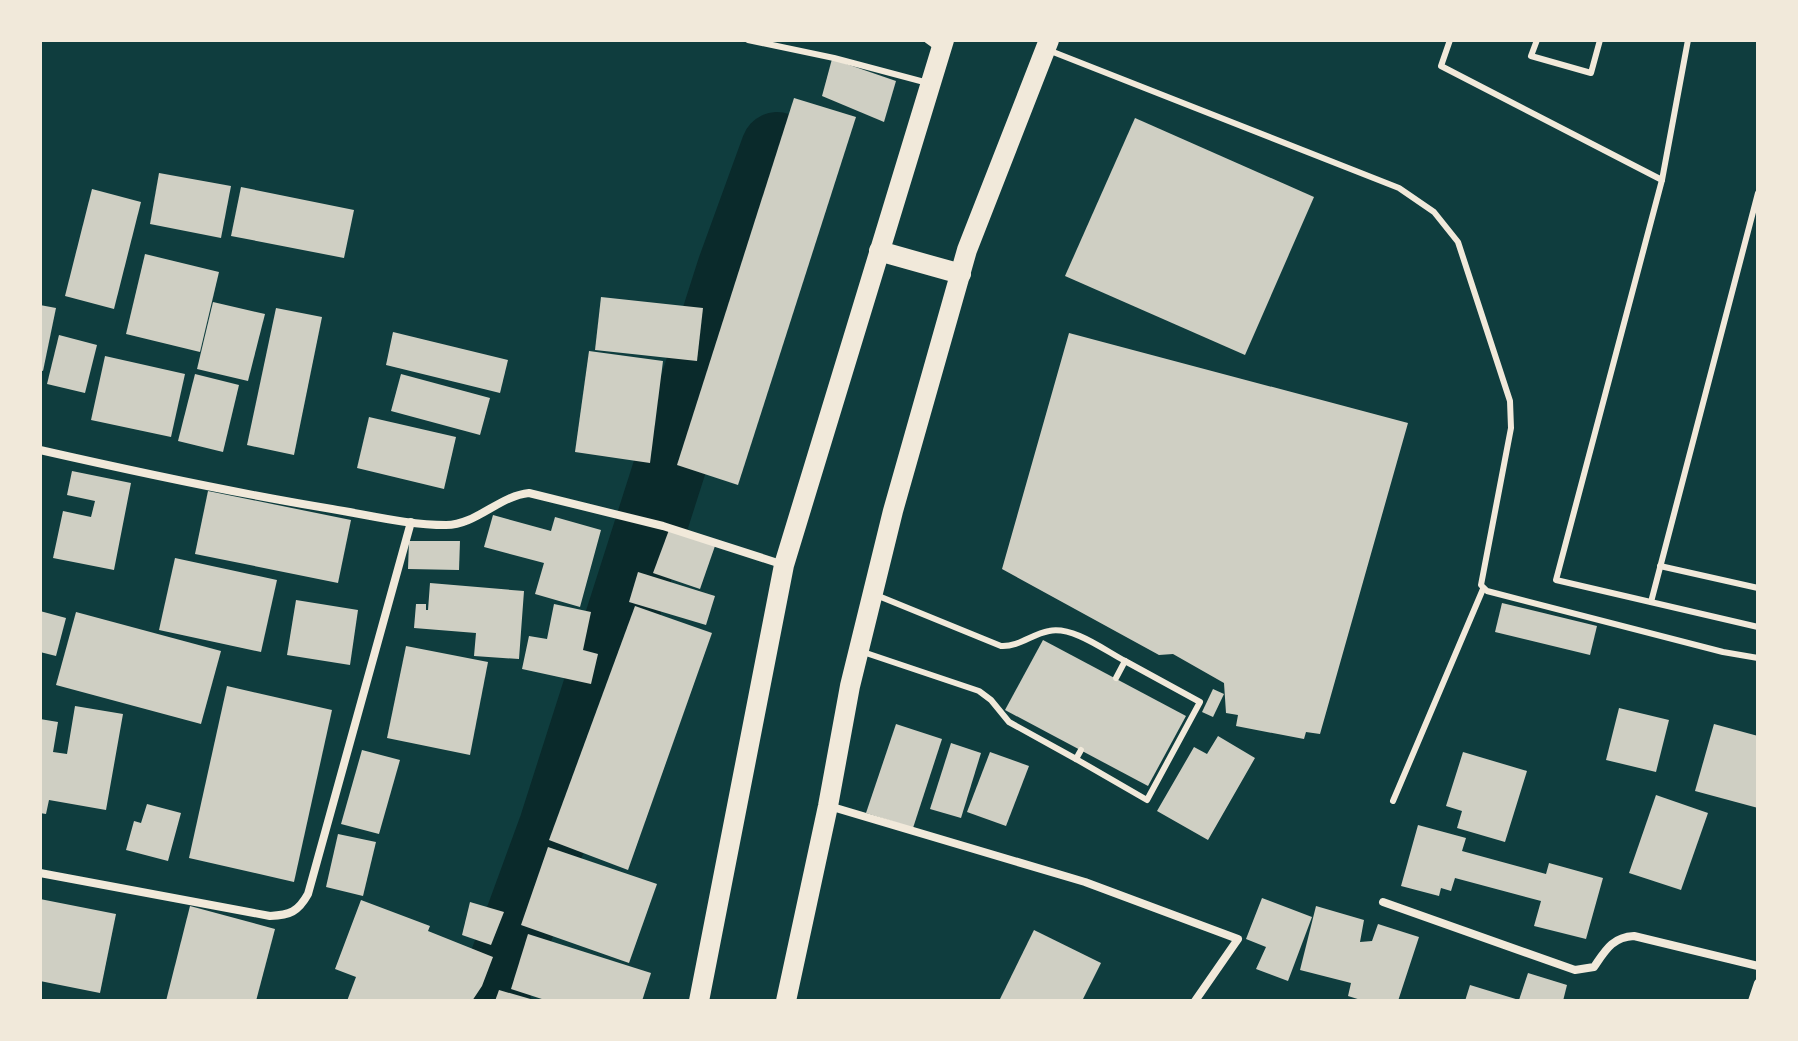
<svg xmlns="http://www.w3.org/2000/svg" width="1798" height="1041" font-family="Poppins,sans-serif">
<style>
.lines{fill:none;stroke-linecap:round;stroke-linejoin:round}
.river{stroke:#0a2a2b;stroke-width:72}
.building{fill:#cfcfc3}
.service{stroke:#f1e9da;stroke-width:6}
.minor{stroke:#f1e9da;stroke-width:8}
.primary{stroke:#f1e9da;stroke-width:20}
</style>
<rect width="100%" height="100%" fill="#0f3d3e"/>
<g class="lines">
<path class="river" d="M491,1001L555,826L733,269L777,148"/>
</g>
<g class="building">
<path d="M832,59L896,81L884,122L822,96Z"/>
<path d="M794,98L856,117L738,485L677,465Z"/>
<path d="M1135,118L1314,197L1245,355L1065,276Z"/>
<path d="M159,173L231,186L221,238L150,224Z"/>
<path d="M241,187L354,210L344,258L231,236Z"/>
<path d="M92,189L141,202L114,309L65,296Z"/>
<path d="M145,254L219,272L200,352L126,334Z"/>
<path d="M601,297L703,308L697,361L595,350Z"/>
<path d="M213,302L265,314L248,381L197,369Z"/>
<path d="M40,305L56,308L43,371L40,370Z"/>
<path d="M276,308L322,317L294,455L247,445Z"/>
<path d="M393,332L508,360L500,393L386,365Z"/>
<path d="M1069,333L1408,423L1320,734L1306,732L1304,739L1236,726L1238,715L1226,713L1224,683L1173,654L1159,655L1002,569Z"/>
<path d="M59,335L97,345L85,393L47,384Z"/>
<path d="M589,351L663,361L650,463L575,452Z"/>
<path d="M105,356L185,374L171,437L91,420Z"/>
<path d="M195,374L239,385L223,452L178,441Z"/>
<path d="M401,374L490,398L480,435L391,411Z"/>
<path d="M369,417L456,437L444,489L357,468Z"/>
<path d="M72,471L131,483L114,570L53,558L63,511L91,517L95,501L67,495Z"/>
<path d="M208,491L351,520L338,583L195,554Z"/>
<path d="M493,515L551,531L555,517L601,530L580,607L535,594L544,563L484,547Z"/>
<path d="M669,530L715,546L700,589L653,573Z"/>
<path d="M409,541H460L459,570L408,569Z"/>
<path d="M175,558L277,580L261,652L159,630Z"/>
<path d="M638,572L715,596L706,625L629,602Z"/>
<path d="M430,583L524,591L519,659L474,656L476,633L414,628L416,604H426V610H428Z"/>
<path d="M296,600L358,610L350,665L287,655Z"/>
<path d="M1502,603L1597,626L1590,655L1495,632Z"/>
<path d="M554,604L591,612L583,650L598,654L591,684L522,669L529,636L547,639Z"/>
<path d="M635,606L712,633L628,870L549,840Z"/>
<path d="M40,611L66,618L56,656L40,652Z"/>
<path d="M76,612L221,651L201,724L56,685Z"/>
<path d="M1043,640L1186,716L1148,786L1005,710Z"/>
<path d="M406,646L488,662L470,755L387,738Z"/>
<path d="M227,686L332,710L294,882L189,858Z"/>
<path d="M1213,689L1224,694L1213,717L1202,712Z"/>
<path d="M75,706L123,714L106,810L49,800L46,814L40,813V719L58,722L53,752L67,754Z"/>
<path d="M1619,708L1669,720L1656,772L1606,760Z"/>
<path d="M896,724L942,739L913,828L866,813Z"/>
<path d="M1714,724L1758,736V808L1695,791Z"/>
<path d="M1218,736L1255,758L1208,840L1157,811L1194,747L1207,754Z"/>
<path d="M951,743L981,753L961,818L930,809Z"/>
<path d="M362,750L400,760L379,834L341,824Z"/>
<path d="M990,752L1029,766L1006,826L967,812Z"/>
<path d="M1463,752L1527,771L1505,842L1457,828L1462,811L1446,806Z"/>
<path d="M1656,795L1708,813L1681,890L1629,873Z"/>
<path d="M147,804L181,813L168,861L126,850L134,821L141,823Z"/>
<path d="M1418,825L1466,838L1462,851L1546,874L1549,863L1603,878L1586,939L1534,926L1541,901L1455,878L1451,891L1441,888L1439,896L1401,886Z"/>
<path d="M338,834L376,842L363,896L326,887Z"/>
<path d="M548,847L657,884L629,963L521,925Z"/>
<path d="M1262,898L1312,917L1288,981L1256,969L1266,947L1246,939Z"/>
<path d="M40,899L116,914L100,993L40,981Z"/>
<path d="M361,900L430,926L428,931L493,957L482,986L472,1001H347L356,977L335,969Z"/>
<path d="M470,902L504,912L491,945L462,935Z"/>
<path d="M190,906L275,929L256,1001H166Z"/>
<path d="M1316,906L1364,920L1360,942L1372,941L1378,924L1419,937L1398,1001H1364L1348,996L1351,983L1300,970Z"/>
<path d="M1034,930L1101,963L1082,1001H999Z"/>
<path d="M528,934L651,973L642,1001H548L511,989Z"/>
<path d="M1528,973L1567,985L1563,1001H1465L1470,985L1519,1000Z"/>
<path d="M499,990L534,1000V1001H495Z"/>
</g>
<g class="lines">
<g class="service">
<path d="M748,40L834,58L928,83"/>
<path d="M927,40L938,48"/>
<path d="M1450,40L1441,66L1662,180L1688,40"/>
<path d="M1537,40L1531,56L1591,73L1600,40"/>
<path d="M1048,50L1399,188L1434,212L1458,242L1510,401L1511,428L1481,585L1487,591L1723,652L1758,658"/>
<path d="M1662,180L1556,580L1758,627"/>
<path d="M1660,566L1758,588"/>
<path d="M876,595L1001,646C1019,647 1032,634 1049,631C1073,626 1104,650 1125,661L1116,678"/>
<path d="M1651,602L1758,193"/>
<path d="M863,652L979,691L991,700L1009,722L1076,759L1081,750"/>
<path d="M1076,759L1147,800L1200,702L1125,661"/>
<path d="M1393,801L1483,589"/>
</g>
<g class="minor">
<path d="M40,450C137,472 234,493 332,509C369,515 408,525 446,525C476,525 499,496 529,493L663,526L784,565"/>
<path d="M829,806L1085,882L1238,939L1195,1001"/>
<path d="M40,873L270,916C290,915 298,912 308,894L411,522"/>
<path d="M1383,902L1575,970L1594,967C1605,951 1612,937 1634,936L1758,966"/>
<path d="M1752,1001L1758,983"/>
</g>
<g class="primary">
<path d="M879,251L961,274"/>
<path d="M699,1001L784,565L944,40"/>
<path d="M786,1001L828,806L850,686L893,511L967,250L1049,40"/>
</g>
</g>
<rect width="1798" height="1041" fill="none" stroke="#f1e9da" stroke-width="84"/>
</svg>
